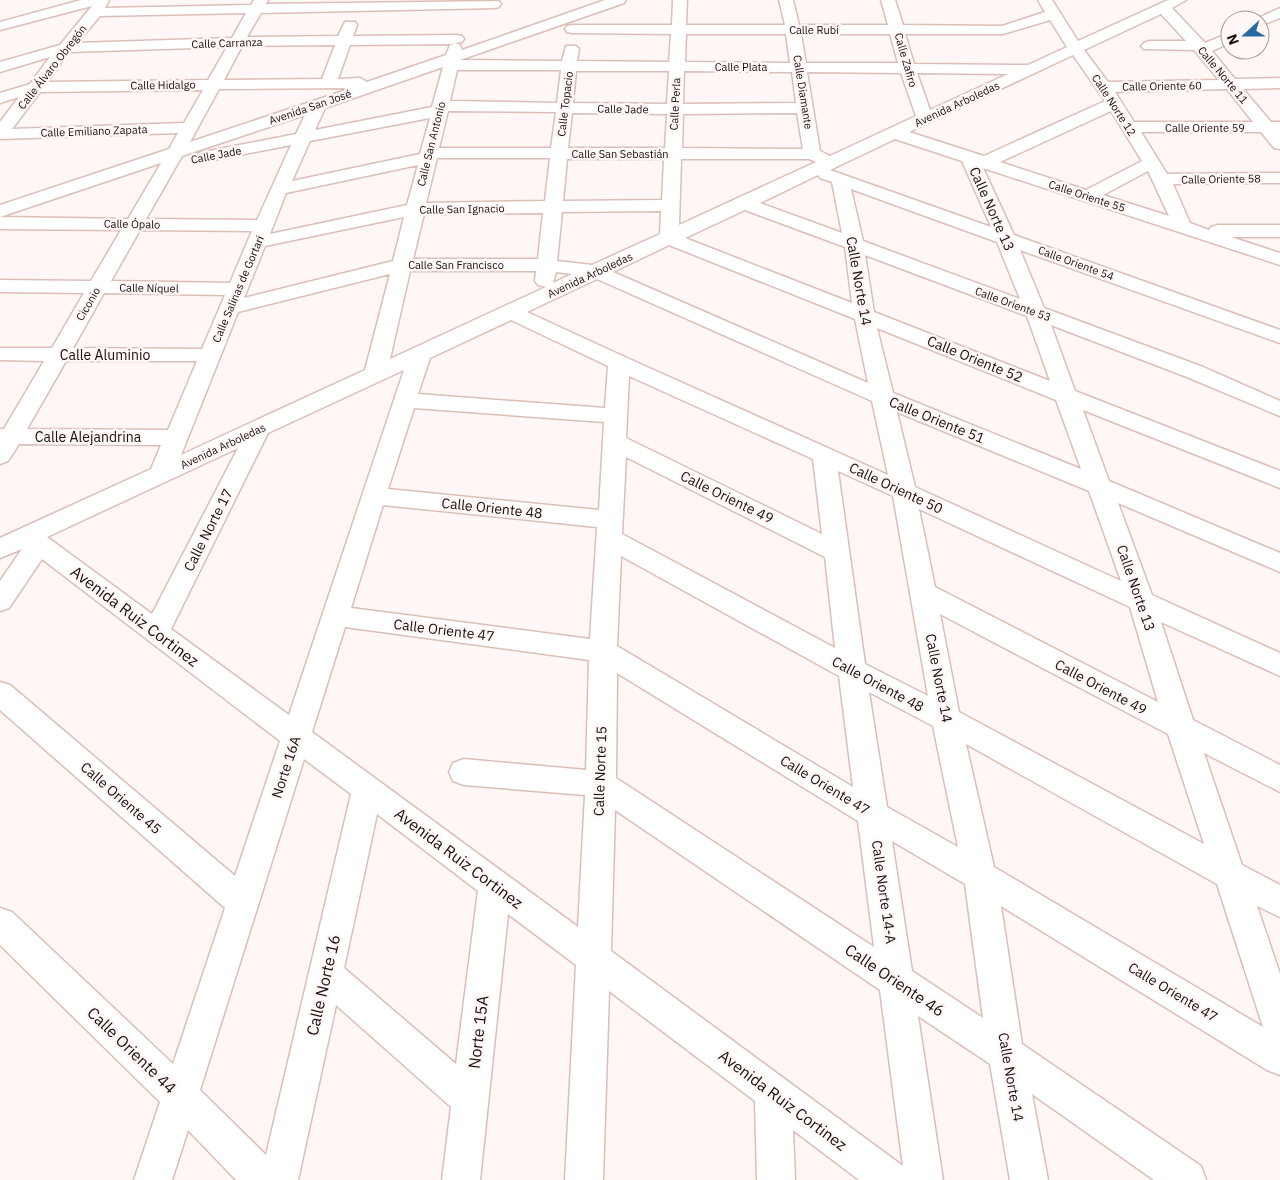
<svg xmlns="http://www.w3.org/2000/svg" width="1280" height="1180" font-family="'IBM Plex Sans',sans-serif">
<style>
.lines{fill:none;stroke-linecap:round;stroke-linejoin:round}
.minor-casing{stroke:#dcbeb7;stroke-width:3}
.minor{fill:#fff;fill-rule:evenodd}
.labels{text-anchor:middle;stroke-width:5;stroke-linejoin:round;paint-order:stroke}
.far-street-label{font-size:11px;fill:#190f0d;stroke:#fef7f6}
.street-label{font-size:14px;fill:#190f0d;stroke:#fef7f6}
.near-street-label{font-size:16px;fill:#190f0d;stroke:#fef7f6}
</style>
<rect width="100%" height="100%" fill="#fef7f6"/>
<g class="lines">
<g class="minor-casing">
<g id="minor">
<path d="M81,0H109L105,8L251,5L254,0H268L266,4L499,1L501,4L499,7L494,8L261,13L247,37L338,36L345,22H355L357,25L353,36L457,35L462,36L464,39L462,42L455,43L460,45L462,50L605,0H626L624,3L460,60L562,61L566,46H576L579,49L577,61L669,62L671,34L572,33L567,32L565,29L567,26L572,25H672L673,0H687L686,25H785L779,0H793L799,25H888L881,0H895L903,25L1002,26L1045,12L1038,0H1052L1078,41L1168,0H1186L1172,8L1205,43L1230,33V43L1212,51L1235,79L1280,78V88L1243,89L1271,122H1280V149L1274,148L1261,132H1141L1167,174L1280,173V183L1173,184L1190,223L1209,230L1211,227L1218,225H1280V237H1231L1280,253V265L983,168L1014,235L1280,330V343L1020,250L1044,308L1203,367L1280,401V416L1187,377L1051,325L1075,391L1280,471V488L1083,410L1109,481L1280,553V572L1118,503L1152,595L1280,653V676L1161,622L1193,720L1280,765V792L1204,753L1242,865L1280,885V917L1257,906L1280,974V1075L1267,1070L1001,906L1022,1044L1201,1166L1206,1180H1154L1032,1094L1048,1180H1010L990,1064L918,1016L943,1180H859L793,1130L795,1180H757L755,1101L609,991L603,1180H565L576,965L508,914L480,1180H442L451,1107L336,1005L298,1180H236L188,1130L172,1180H134L160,1102L0,945V908L12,912L173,1064L225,908L0,710V682L10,685L235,876L280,741L42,559L9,608L0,611V581L22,549L0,558V538L151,469L161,445L19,444L8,461L0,464V429H4L44,361L0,360V348H52L84,293L0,292V280L91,281L121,230L0,229V217L128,219L161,163L0,217V205L169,149L178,133L0,139V122L19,97L0,103V93L30,84L50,57L0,72V62L60,45L92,6L0,30V22ZM246,13L232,38L77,43L100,16ZM1161,14L1186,41H1149L1144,43L1141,46L1144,49L1194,50L1219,80L1108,82L1084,50ZM1050,20L1067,47L1028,65L914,64L905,34H1003ZM686,34H786L790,63L685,62ZM801,34H890L898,63H806ZM455,44L450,45L446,55L367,82L360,78L338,79L350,45ZM335,45L322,79L224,80L242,46ZM227,47L208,80L47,82L69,52ZM1073,55L1105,101L984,156L909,132ZM443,67L432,107L315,130L325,108ZM457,70H561L557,103L450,101ZM576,71H669L667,104L573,103ZM684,71L792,72L796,103L683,104ZM807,72L901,73L916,116L830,156L820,151ZM917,73L1008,74L930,110ZM352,88L190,142L219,89ZM1227,89L1253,122H1134L1115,92ZM203,90L184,123L12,129L40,92ZM448,111L556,112L551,148H439ZM1111,111L1142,161L1086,190L1000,162ZM572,113L667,114L665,148H568ZM797,113L803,149L682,148L683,114ZM305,115L296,134L204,152L198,153L195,157L198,161L204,162L291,145L257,220L146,219L182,156ZM430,118L420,154L292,181L310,141ZM895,139L962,161L991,227L830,170ZM437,158H550L545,201L426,203ZM567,159H664L662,200L563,201ZM681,159H809L816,162L679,225ZM418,165L407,205L270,234L286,193ZM1148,171L1169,216L1103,195ZM818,175L820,178L832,182L842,233L760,203ZM851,189L997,242L1020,299L863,241ZM745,210L845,247L852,303L685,238ZM661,211L660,234L592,265L557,261L562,212ZM543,213L538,259H413L424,214ZM404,217L393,261L244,298L265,246ZM140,230L252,231L230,283L111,281ZM669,245L855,319L868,383L613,272ZM865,255L1027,316L1050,381L874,312ZM410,271H536L535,281L538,285L546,287L390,359ZM556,272L572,274L553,283ZM390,274L365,370L181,455L238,312ZM597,279L872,401L888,475L627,358L527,312ZM104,293L225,295L202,349L73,348ZM511,320L608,366L605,408L418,394L430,358ZM877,328L1056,400L1081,469L893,393ZM66,361H197L168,430L27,429ZM404,370L289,715L171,629L268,433ZM629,376L813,459L822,534L626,438ZM414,408L604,422L599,510L388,489ZM897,412L1089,491L1121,581L915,487ZM238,448L152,614L47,537ZM626,457L825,557L835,648L622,534ZM838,471L893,496L928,696L865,664ZM383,505L597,527L590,639L351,608ZM919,509L1130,607L1158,702L935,587ZM621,556L839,676L853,787L617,646ZM940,614L1168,734L1204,844L959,712ZM345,627L589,660L586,770L464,759L453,763L449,772L453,781L464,785L585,795L578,927L312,732ZM617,673L858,821L874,947L616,778ZM869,692L933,726L958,847L887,807ZM966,744L1217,884L1263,1027L994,867ZM304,759L351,794L266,1155L200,1090ZM615,810L880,990L903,1166L611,951ZM377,814L478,891L456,1064L344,968ZM892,841L965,884L983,1018L912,971Z"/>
<path d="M1280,8V18L1260,26V20H1254Z"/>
</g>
</g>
<use href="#minor" class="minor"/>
</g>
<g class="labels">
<g class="far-street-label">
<text x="814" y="34">Calle Rubí</text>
<text transform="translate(227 43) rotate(-2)" y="4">Calle Carranza</text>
<text transform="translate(906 60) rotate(74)" y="4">Calle Zafiro</text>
<text transform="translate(52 67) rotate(-52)" y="4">Calle Álvaro Obregón</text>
<text x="741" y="71">Calle Plata</text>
<text transform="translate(1223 75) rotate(50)" y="4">Calle Norte 11</text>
<text transform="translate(163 85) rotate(-1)" y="4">Calle Hidalgo</text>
<text transform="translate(1162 86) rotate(-1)" y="4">Calle Oriente 60</text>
<text transform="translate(803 92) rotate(81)" y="4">Calle Diamante</text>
<text transform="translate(565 104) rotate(-83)" y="4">Calle Topacio</text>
<text transform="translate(675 104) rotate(-87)" y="4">Calle Perla</text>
<text transform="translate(957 104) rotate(-25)" y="4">Avenida Arboledas</text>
<text transform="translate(1114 105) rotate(57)" y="4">Calle Norte 12</text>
<text transform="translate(310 107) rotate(-19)" y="4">Avenida San José</text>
<text transform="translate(623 109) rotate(1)" y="4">Calle Jade</text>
<text x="1205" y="132">Calle Oriente 59</text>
<text transform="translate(94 131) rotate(-2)" y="4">Calle Emiliano Zapata</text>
<text transform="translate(431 144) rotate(-76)" y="4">Calle San Antonio</text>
<text x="620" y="158">Calle San Sebastián</text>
<text transform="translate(216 155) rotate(-11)" y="4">Calle Jade</text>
<text transform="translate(1221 179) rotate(-1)" y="4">Calle Oriente 58</text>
<text transform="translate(1087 196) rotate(18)" y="4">Calle Oriente 55</text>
<text transform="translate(462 209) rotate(-1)" y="4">Calle San Ignacio</text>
<text transform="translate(132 224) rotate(1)" y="4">Calle Ópalo</text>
<text transform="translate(1076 263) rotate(20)" y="4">Calle Oriente 54</text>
<text x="456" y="269">Calle San Francisco</text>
<text transform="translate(590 275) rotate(-25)" y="4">Avenida Arboledas</text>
<text transform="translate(149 288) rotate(1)" y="4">Calle Níquel</text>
<text transform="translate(238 289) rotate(-67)" y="4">Calle Salinas de Gortari</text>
<text transform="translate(88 304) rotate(-60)" y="4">Ciconio</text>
<text transform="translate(1013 304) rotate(20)" y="4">Calle Oriente 53</text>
<text transform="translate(223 446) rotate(-25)" y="4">Avenida Arboledas</text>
</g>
<g class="street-label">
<text transform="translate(992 209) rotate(66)" y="5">Calle Norte 13</text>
<text transform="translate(859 281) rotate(80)" y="5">Calle Norte 14</text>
<text x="105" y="360">Calle Aluminio</text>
<text transform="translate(975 359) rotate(22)" y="5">Calle Oriente 52</text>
<text transform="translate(937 420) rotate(22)" y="5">Calle Oriente 51</text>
<text x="88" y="442">Calle Alejandrina</text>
<text transform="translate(896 488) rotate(25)" y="5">Calle Oriente 50</text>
<text transform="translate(727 497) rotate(26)" y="5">Calle Oriente 49</text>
<text transform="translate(492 508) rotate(6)" y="5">Calle Oriente 48</text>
<text transform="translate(208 530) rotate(-63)" y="5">Calle Norte 17</text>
<text transform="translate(1136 588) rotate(71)" y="5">Calle Norte 13</text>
<text transform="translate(444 630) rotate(7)" y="5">Calle Oriente 47</text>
<text transform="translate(939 678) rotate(79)" y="5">Calle Norte 14</text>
<text transform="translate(878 684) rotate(28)" y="5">Calle Oriente 48</text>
<text transform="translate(1101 687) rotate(28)" y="5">Calle Oriente 49</text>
<text transform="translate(286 767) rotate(-72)" y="5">Norte 16A</text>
<text transform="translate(600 771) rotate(-88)" y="5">Calle Norte 15</text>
<text transform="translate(825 785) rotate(31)" y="5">Calle Oriente 47</text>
<text transform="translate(121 798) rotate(41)" y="5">Calle Oriente 45</text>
<text transform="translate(884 892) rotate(82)" y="5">Calle Norte 14-A</text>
<text transform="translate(1173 992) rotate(31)" y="5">Calle Oriente 47</text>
<text transform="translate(1011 1077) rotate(80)" y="5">Calle Norte 14</text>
</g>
<g class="near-street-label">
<text transform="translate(135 616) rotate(37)" y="6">Avenida Ruiz Cortinez</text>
<text transform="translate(459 858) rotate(37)" y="6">Avenida Ruiz Cortinez</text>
<text transform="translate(895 980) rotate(34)" y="6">Calle Oriente 46</text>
<text transform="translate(323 985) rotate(-77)" y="6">Calle Norte 16</text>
<text transform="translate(478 1032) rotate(-83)" y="6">Norte 15A</text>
<text transform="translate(132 1050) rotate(44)" y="6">Calle Oriente 44</text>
<text transform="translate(783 1100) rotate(37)" y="6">Avenida Ruiz Cortinez</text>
</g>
</g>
<g transform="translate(1245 35) rotate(249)"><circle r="24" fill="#fef7f6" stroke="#a29a99"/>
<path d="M0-4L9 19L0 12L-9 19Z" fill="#266aa0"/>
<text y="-8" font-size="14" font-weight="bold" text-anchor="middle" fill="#190f0d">N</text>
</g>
</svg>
